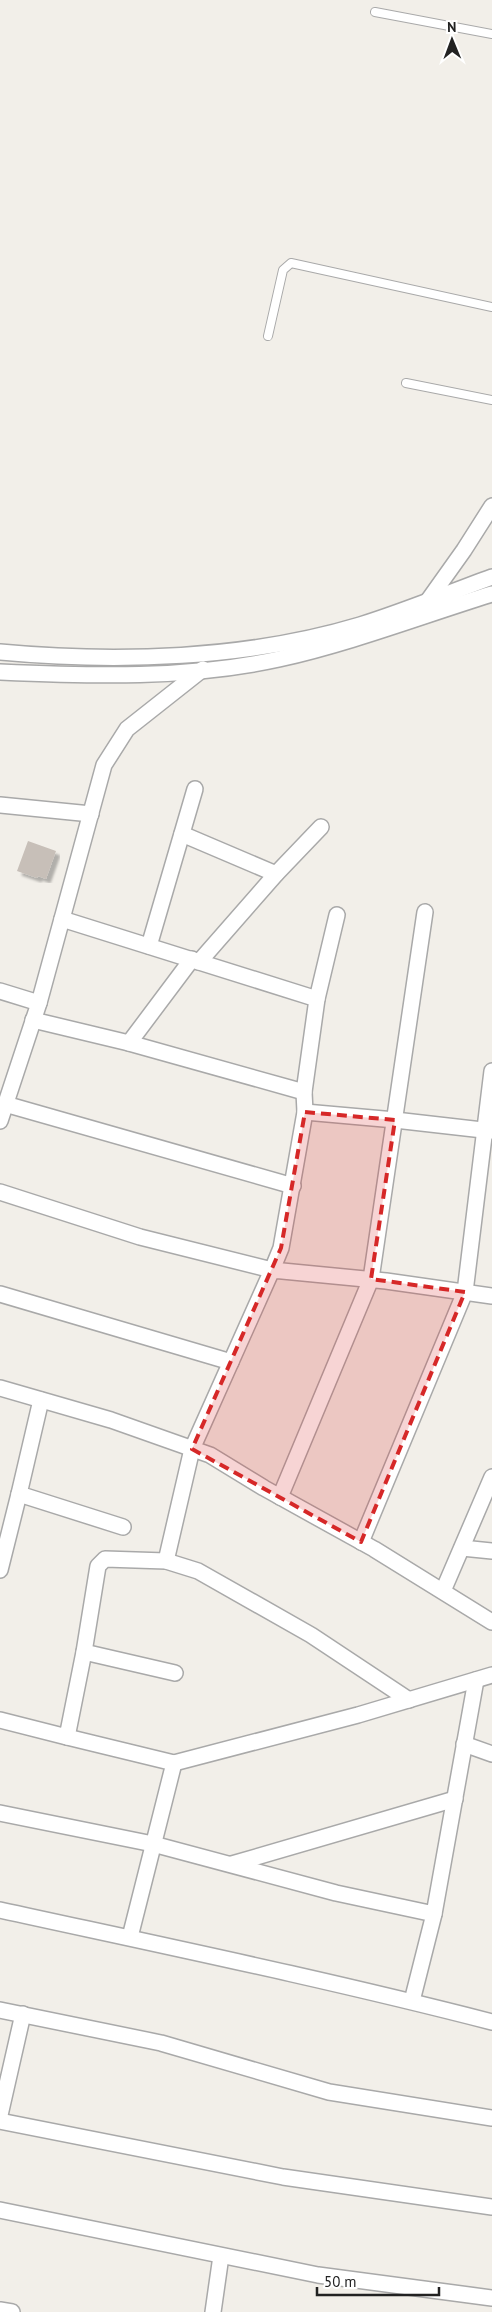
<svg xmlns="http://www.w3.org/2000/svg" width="492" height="2312" font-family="'PT Sans',sans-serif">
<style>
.building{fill:#c7bfb8;filter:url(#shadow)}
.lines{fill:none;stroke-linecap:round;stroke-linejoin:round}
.service-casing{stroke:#a9a9a9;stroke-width:10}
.minor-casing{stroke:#a9a9a9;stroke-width:18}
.service{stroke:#fff;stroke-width:8}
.minor{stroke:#fff;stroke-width:15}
.marked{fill:#d62828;fill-opacity:0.2;stroke:#d62828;stroke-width:4;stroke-dasharray:10 6;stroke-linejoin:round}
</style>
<defs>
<filter id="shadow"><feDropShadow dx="4.5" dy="4.5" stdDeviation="1" flood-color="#0004"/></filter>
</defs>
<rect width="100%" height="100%" fill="#f2efe9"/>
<path class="building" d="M28,841L56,851L46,879L38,876L37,878L17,871Z"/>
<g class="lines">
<g class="service-casing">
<g id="service">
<path d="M375,12L492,34"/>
<path d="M268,336L283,270L291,263L492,307"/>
<path d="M406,383L492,400"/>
</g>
</g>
<g class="minor-casing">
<g id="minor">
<path d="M427,602L464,550L492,506"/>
<path d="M0,652C117,663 247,659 360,625C405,611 448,593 492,577"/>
<path d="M0,672C92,676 188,679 279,659C351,643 421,616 492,594"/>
<path d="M0,805L91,814"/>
<path d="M182,834L276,874"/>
<path d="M149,946L195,789"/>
<path d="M199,962L276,874L321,827"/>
<path d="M0,991L39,1003L0,1121"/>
<path d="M317,999L337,915"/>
<path d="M39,1003L104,765L127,729L203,669"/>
<path d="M33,1020L129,1043L304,1092"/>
<path d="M129,1043L192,959"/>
<path d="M5,1104L293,1186"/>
<path d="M305,1112L395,1120L492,1131"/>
<path d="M0,1192L140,1237L272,1270L281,1248L305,1112L304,1092L317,999L62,919"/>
<path d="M0,1294L231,1362"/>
<path d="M0,1388L111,1420L210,1455L264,1488L374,1549L492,1622"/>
<path d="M41,1400L19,1494L123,1527"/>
<path d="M280,1497L371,1279L425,912"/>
<path d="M361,1542L465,1292L492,1071"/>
<path d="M462,1548L492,1551"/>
<path d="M166,1561L192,1449L272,1270L386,1281L492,1296"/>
<path d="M0,1570L19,1494"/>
<path d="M443,1591L492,1477"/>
<path d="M84,1652L175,1673"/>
<path d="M0,1720L67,1737L84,1652L98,1566L105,1559L166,1561L198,1571L311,1635L409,1700"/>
<path d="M67,1737L174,1763L358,1715L492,1675"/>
<path d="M464,1744L492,1754"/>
<path d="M0,1813L153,1844L336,1893L434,1914L476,1680"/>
<path d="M232,1864L455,1799"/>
<path d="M0,1910C165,1946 329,1980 492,2022"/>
<path d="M130,1937L174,1763"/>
<path d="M412,2001L434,1914"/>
<path d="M0,2010L161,2043L329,2092L492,2118"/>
<path d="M0,2115L23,2014"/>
<path d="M0,2121L283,2177L492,2207"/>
<path d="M0,2210L318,2275L492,2298"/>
<path d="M0,2310L12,2312"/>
<path d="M213,2312L221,2256"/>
</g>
</g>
<use href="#service" class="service"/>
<use href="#minor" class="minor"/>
</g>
<path class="marked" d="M305,1112L395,1120L371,1279L465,1292L361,1542L192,1449L281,1248Z"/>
<g transform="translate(452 40) rotate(359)" stroke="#ffffff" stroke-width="4" paint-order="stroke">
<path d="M0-4L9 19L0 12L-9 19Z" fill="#222222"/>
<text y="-8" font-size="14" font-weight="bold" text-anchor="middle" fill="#222222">N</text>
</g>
<path d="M317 2287v8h122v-8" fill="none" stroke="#222222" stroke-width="2.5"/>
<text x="324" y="2287" font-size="15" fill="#222222" stroke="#ffffff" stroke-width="4" paint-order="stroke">50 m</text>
</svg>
